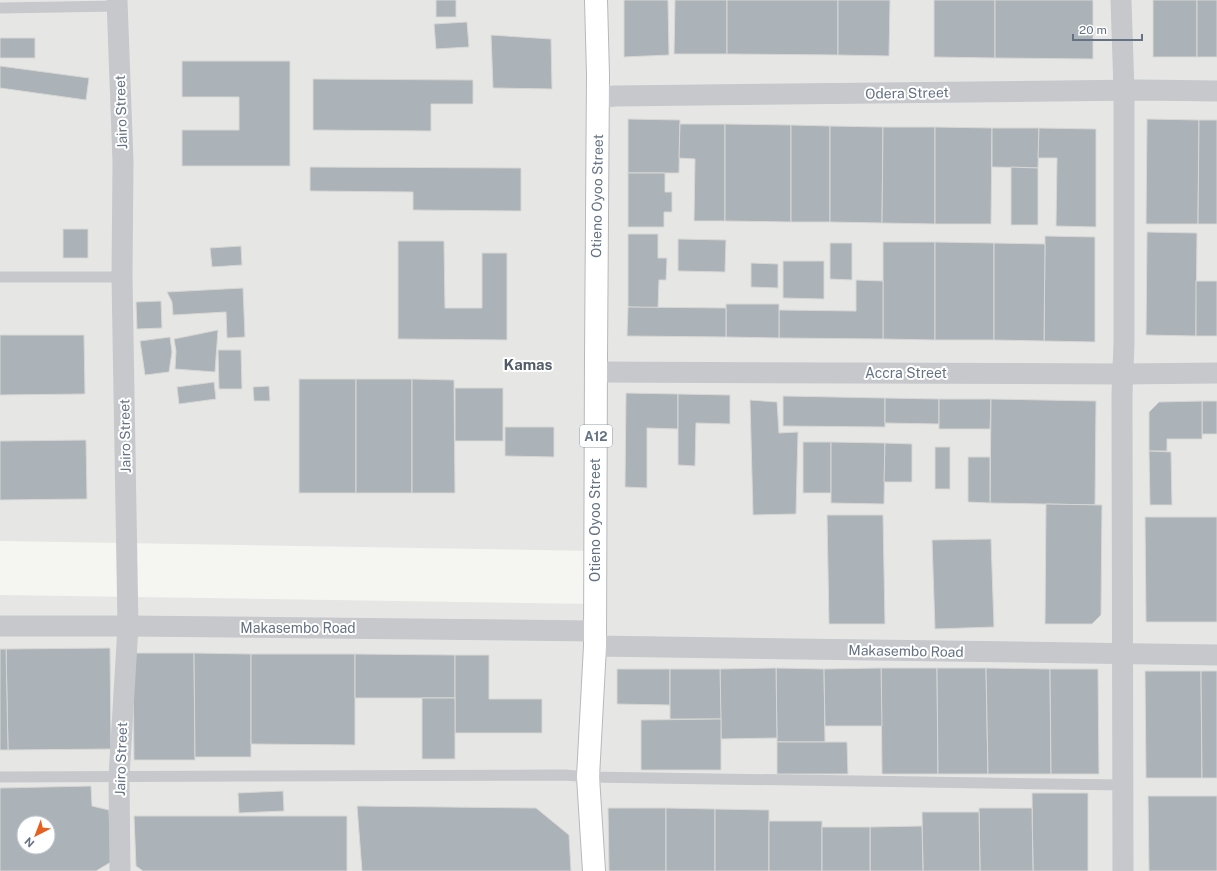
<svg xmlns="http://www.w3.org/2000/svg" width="1217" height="871" font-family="'Public Sans',sans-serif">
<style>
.built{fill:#e6e7e5;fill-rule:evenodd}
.building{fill:#abb2b8;stroke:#d7d7d4;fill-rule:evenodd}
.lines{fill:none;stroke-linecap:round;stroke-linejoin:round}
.highway-casing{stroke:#b6b8bc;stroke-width:24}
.lane{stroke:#c6c8cc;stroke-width:11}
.street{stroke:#c6c8cc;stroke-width:21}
.highway{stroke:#fff;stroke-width:22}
.labels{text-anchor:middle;stroke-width:4;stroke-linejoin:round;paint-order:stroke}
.shield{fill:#fff;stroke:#929ca9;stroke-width:1}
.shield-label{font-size:13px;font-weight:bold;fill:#647284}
.street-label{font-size:14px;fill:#647284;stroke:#fff}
.neighbourhood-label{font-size:15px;font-weight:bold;fill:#525c69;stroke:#fff}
</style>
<rect width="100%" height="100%" fill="#f5f6f2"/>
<path class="built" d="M0,0H1217V871H0V595L595,604L594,551L0,541ZM24,823H48V847H24Z"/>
<g class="building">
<rect x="436" y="0" width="20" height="17"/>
<path d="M624,0H668L669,55L624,57Z"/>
<path d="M675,0H727V54H674Z"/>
<path d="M727,0H838V55L727,54Z"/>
<path d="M838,0H890L889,56L838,55Z"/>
<path d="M934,0H995V58L934,57Z"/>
<path d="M995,0H1093V59L995,58Z"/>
<rect x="1153" y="0" width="44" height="57"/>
<rect x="1197" y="0" width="20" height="57"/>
<path d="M467,22L469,47L436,49L434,24Z"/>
<path d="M491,35L551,39L552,89L493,88Z"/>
<rect x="0" y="38" width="35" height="20"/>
<path d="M182,61H290V166H182V130H239V97H182Z"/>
<path d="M0,66L89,78L86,100L0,88Z"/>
<path d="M313,79L473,80V104H431V131L313,130Z"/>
<path d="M628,119L680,120L679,173H628Z"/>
<path d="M1147,119L1199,120L1198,224H1146Z"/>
<path d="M1199,120H1217V224H1198Z"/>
<path d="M680,124H725V221H694L695,159L679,158Z"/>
<path d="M725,124L791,125V222L725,221Z"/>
<path d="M791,125L830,126V222H791Z"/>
<path d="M830,126L883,127L882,223L830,222Z"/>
<path d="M883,127H935V224L882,223Z"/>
<path d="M935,127L992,128L991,224H935Z"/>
<path d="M992,128H1039L1038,168L992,167Z"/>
<path d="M1039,128L1096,129V227L1056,226L1057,158H1038Z"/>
<path d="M310,167L521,168V211L413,210V192L310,191Z"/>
<path d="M1011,167L1038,168V225H1011Z"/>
<path d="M628,173H665V192H672V212H664V227H628Z"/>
<rect x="63" y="229" width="25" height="29"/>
<path d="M1147,232L1197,233L1196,336L1146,335Z"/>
<path d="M628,234H658V258H667L666,280H659L658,308L628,307Z"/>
<path d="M1045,236L1095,237V342L1044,341Z"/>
<path d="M678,239L726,240L725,272L678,271Z"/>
<path d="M398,241H444L445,308H482V253H507V340L398,339Z"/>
<path d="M883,242H935V340L883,339Z"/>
<path d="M935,242L994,243V340H935Z"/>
<path d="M830,243H852V280L830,279Z"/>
<path d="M994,243L1045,244L1044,341L994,340Z"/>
<path d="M241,246L242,265L212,267L210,248Z"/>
<path d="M783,261H824V299L783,298Z"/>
<path d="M751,263L778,264V288L751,287Z"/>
<path d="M856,280L883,281V339L779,338V310L856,311Z"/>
<rect x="1196" y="281" width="21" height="55"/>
<path d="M243,288L245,337L227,338L226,312L173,315L172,302L167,292Z"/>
<path d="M161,301L162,328L137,329L136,302Z"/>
<path d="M726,304H779V338L726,337Z"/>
<path d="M628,307L726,308V337L627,336Z"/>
<path d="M218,330L215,372L175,369L176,351L174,339Z"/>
<path d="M0,335H84L85,394L0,395Z"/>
<path d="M170,337L172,352L169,372L145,375L140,341Z"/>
<path d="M218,350H241L242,389H219Z"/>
<rect x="299" y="379" width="57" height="114"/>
<rect x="356" y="379" width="56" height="114"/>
<path d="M412,379L454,380L455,493H412Z"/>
<path d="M214,382L216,399L179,404L177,387Z"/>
<path d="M269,386L270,401H254L253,387Z"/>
<rect x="455" y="388" width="48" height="53"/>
<path d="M626,393L678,394V429L647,428V488L625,487Z"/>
<path d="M678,394L730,395V424L696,423L695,466L678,465Z"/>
<path d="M783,396L885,398V427L783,426Z"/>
<path d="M885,398L939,399V424L885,423Z"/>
<path d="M939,399H991L990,429H939Z"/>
<path d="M991,399L1096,401L1095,505L990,503Z"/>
<path d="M750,400L777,402L779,433L798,432L796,514L753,515Z"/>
<rect x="1202" y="401" width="15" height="33"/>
<path d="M1202,401V439H1167V451H1149V412L1159,402Z"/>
<path d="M505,427H554V457L505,456Z"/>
<path d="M86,440L87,499L0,500V441Z"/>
<rect x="803" y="442" width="28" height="51"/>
<path d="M831,442L885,443L884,504L831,503Z"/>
<path d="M885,443L912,444V482H884Z"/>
<rect x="935" y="447" width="15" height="42"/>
<path d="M1149,451L1171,452L1172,505H1150Z"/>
<path d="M968,457H990V503L968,502Z"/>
<path d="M1046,504L1102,505L1101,615L1092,624H1045Z"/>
<path d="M827,515H883L885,624H829Z"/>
<path d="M1145,517H1217V622H1146Z"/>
<path d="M991,539L994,627L935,629L932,540Z"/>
<path d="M110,648L111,749L8,750L6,649Z"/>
<path d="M0,649H6L8,750H0Z"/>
<path d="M133,653H194L195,760H134Z"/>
<path d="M194,653L251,654V757H195Z"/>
<path d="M251,654H355V745L251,744Z"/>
<path d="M355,654L455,655V698H355Z"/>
<path d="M455,655H489V699H542V733H455Z"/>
<path d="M776,668L824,669L825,742H777Z"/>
<path d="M776,668L777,738L721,739L720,669Z"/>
<path d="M881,668H937L938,774H882Z"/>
<path d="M881,668L882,726H825L824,669Z"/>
<path d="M937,668H986L988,774H938Z"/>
<path d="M986,668L1050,669L1051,774H988Z"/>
<path d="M617,669H670V705L617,704Z"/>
<path d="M670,669H720L721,719H670Z"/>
<path d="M1050,669H1098L1099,774H1051Z"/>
<path d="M1145,671H1201L1202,778H1146Z"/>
<path d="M1201,671H1217V778H1202Z"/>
<rect x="422" y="698" width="33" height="61"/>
<path d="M721,719V770H641V720Z"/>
<path d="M777,742H847L848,774H777Z"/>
<path d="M91,786L92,806L109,810L111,862L96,871H0V788ZM24,823H48V847H24Z"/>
<path d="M283,791L284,811L239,813L238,793Z"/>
<path d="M1032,793H1088V871H1033Z"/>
<path d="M1148,796H1217V871H1149Z"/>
<path d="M357,806L536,808L569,835L571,871H362Z"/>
<path d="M608,808H666V871H609Z"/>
<path d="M666,808L715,809V871H666Z"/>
<path d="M979,808H1032L1033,871H980Z"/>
<path d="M715,809L769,810V871H715Z"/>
<path d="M922,812H979L980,871H923Z"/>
<path d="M134,816H347V871H143L136,866Z"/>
<rect x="769" y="821" width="53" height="50"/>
<path d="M922,826L923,871H870V827Z"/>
<rect x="822" y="827" width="48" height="44"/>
</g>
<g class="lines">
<g class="highway-casing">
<path id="highway" d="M594,871L588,777L595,646L596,357L598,75L596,0"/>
</g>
<g class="lane">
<path d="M0,8L118,6"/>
<path d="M0,277H122"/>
<path d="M0,777L565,775L588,777L1123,785"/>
</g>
<g class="street">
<path d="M117,0L123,162L122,277L128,626L119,777L120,871"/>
<path d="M1121,0L1124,90V343L1122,394L1123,871"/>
<path d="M598,98L615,96L1140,90L1217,91"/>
<path d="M596,372L1122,374L1217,373"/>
<path d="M0,626H128L595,631"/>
<path d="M595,646L1217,655"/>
</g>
<use href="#highway" class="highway"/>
</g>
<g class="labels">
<rect class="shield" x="580" y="425" width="32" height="22" rx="3"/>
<g class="shield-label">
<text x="596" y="441">A12</text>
</g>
<g class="street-label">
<text transform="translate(907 93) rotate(-1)" y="5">Odera Street</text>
<text transform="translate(121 112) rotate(-92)" y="5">Jairo Street</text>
<text transform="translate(597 196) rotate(-89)" y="5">Otieno Oyoo Street</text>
<text x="906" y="378">Accra Street</text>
<text transform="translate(125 436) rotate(-91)" y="5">Jairo Street</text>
<text transform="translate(595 520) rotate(-90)" y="5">Otieno Oyoo Street</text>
<text x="298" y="633">Makasembo Road</text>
<text transform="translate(906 651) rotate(1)" y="5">Makasembo Road</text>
<text transform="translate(121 759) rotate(-88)" y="5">Jairo Street</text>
</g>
<g class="neighbourhood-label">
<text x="528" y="370">Kamas</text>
</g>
</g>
<g transform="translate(36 835) rotate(222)"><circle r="19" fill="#ffffff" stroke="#c1c7ce"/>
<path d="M0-3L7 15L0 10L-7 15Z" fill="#e76020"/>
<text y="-6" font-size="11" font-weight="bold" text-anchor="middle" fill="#647284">N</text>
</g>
<path d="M1073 34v6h69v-6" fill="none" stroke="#647284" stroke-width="2"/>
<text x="1079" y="34" font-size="12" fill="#647284" stroke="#ffffff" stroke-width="3" paint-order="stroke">20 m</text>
</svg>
